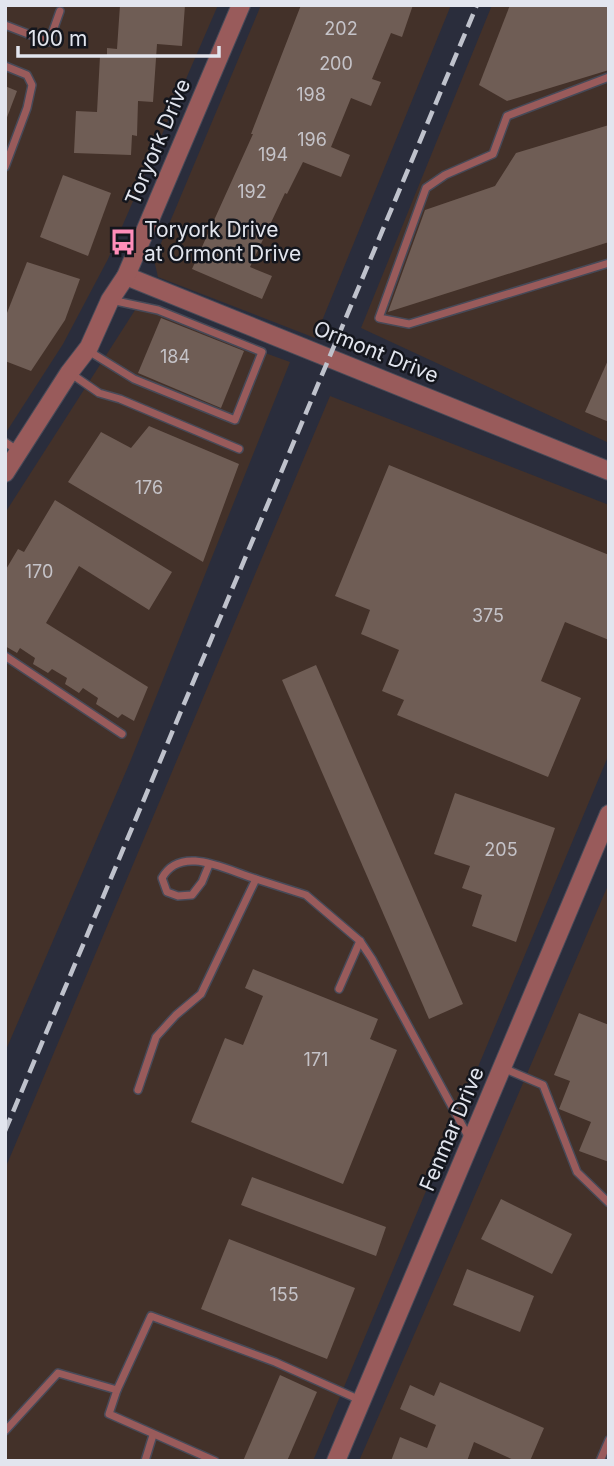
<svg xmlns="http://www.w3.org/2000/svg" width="614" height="1466" font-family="Inter,sans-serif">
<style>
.industrial{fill:#433129}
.building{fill:#6f5d55}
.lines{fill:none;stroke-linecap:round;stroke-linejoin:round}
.service-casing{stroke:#474a58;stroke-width:10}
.tertiary-casing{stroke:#474a58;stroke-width:20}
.service{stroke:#995b5b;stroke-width:7}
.tertiary{stroke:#995b5b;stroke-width:18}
.rail{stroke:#bfc2cc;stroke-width:4.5;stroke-dasharray:14 7;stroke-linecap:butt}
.labels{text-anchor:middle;stroke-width:5;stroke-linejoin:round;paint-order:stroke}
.number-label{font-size:18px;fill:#c5c3c8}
.street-label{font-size:21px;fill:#e2e5ee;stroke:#14161d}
.poi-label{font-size:21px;fill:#e2e5ee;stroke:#14161d;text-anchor:start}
</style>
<rect width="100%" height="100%" fill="#2a2d3c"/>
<g class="industrial">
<path d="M5,5H218L108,259L63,344L5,434Z"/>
<path d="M261,5H451L315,338L158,277L154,260Z"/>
<path d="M492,5H609V443L361,328Z"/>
<path d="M137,307L290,362L130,762L5,1052V513Z"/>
<path d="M330,396L609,505V754L313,1461H5V1169Z"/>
<path d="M609,883V1461H359L462,1225Z"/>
</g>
<g class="building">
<path d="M120,5H185L182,46L157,44L153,102L138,101L137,136L132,135L131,155L74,153L76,111L97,112L100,56H107V48L117,49Z"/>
<path d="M301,5H413L402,37L391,33L372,79L381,82L371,106L351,98L331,147L350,155L341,177L303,162L287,194L285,193L250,267L272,276L262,299L192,269L253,134H251Z"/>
<path d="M510,5H609V70L507,101L479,85Z"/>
<path d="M5,86L17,91L6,120H5Z"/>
<path d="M609,125V242L388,312L425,210L495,186L516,153Z"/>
<path d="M63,175L111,193L88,256L40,237Z"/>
<path d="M27,262L80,279L65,320L31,371L5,361V318Z"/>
<path d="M161,318L244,351L221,408L138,373Z"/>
<path d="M609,358V422L585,412Z"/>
<path d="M149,426L239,464L203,562L68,482L101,432L131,448Z"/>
<path d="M389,465L609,555V640L565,622L541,681L581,698L548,777L397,715L404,700L382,691L399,650L361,634L370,610L335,596Z"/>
<path d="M55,500L172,572L149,610L79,566L46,623L148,687L134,721L122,714L118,718L96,704L98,698L83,688L79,693L65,684L67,678L52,669L48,673L33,664L35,658L20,648L17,653L5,646V571L18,549L24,552Z"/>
<path d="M316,665L463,1004L429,1019L282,680Z"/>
<path d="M455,793L555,828L516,942L472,926L482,895L462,888L470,866L434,854Z"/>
<path d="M253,969L378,1019L370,1039L397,1050L343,1184L191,1122L225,1038L243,1045L263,996L245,988Z"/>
<path d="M579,1013L609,1025V1162L579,1151L591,1122L559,1109L570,1081L554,1075Z"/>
<path d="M252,1177L386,1227L376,1256L241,1205Z"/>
<path d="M501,1199L572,1234L552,1274L481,1239Z"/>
<path d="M229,1239L355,1288L327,1359L201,1309Z"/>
<path d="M467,1269L534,1296L520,1332L453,1305Z"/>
<path d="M280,1375L317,1392L287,1461H243Z"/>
<path d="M440,1382L544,1428L530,1461H516L474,1442L467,1461H391L400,1437L427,1448L436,1425L400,1409L410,1385L434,1396Z"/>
</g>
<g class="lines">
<g class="service-casing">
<g id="service">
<path d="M5,25L49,42L60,11"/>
<path d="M5,66L27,75L32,85L27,108L5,167"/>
<path d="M609,77L507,116L493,154L445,175L426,188L379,318L409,324L609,263"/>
<path d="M87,350L134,379L235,420L262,352L158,310L111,300"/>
<path d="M70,373L99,393L120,399L239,449"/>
<path d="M5,442L18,451"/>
<path d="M5,656L122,734"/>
<path d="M209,865L202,882L192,895L178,896L167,892L162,878C181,844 226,870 256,879"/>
<path d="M339,989L360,941"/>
<path d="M503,1068L543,1085L577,1172L609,1203"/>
<path d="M138,1090L156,1037L176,1015L201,994L256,879L306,895L360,941L372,959L469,1138"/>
<path d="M117,1390L109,1414L215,1461"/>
<path d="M5,1431L58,1373L117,1390L151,1316L275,1362L360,1400"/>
<path d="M145,1461L153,1435"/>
<path d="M600,1461L609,1440"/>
</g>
</g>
<g class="tertiary-casing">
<g id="tertiary">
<path d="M126,276L609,471"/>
<path d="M5,473L69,373L89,347L110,300L126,276L241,5"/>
<path d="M336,1461L609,814"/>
</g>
</g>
<use href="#service" class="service"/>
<use href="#tertiary" class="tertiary"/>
<path class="rail" d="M5,1131L477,5"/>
</g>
<defs>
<g id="bus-bare" transform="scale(2.1)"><path d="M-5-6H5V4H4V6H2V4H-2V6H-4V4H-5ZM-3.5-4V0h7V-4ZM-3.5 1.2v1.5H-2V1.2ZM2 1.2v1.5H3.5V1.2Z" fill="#ff8eba" stroke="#14161d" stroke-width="2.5" paint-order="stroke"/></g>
</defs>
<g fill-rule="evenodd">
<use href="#bus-bare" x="123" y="242"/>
</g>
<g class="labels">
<g class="number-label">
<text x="341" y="35">202</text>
<text x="336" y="70">200</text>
<text x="311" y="101">198</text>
<text x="312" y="146">196</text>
<text x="273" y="161">194</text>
<text x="252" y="198">192</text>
<text x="175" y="363">184</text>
<text x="149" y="494">176</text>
<text x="39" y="578">170</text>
<text x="488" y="622">375</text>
<text x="501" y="856">205</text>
<text x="316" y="1066">171</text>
<text x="284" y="1301">155</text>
</g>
<g class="street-label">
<text transform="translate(158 142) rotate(-67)" y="7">Toryork Drive</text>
<text transform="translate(376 352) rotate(22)" y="7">Ormont Drive</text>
<text transform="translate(452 1129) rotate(-67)" y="7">Fenmar Drive</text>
</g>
<g class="poi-label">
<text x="144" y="237">Toryork Drive<tspan x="144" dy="24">at Ormont Drive</tspan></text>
</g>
</g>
<rect width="614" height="1466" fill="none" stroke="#e2e5ee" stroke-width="14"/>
<path d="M18 46v10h201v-10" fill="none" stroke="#e2e5ee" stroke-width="3.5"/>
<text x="28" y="46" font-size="21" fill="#e2e5ee" stroke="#14161d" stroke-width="5" paint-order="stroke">100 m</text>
</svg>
